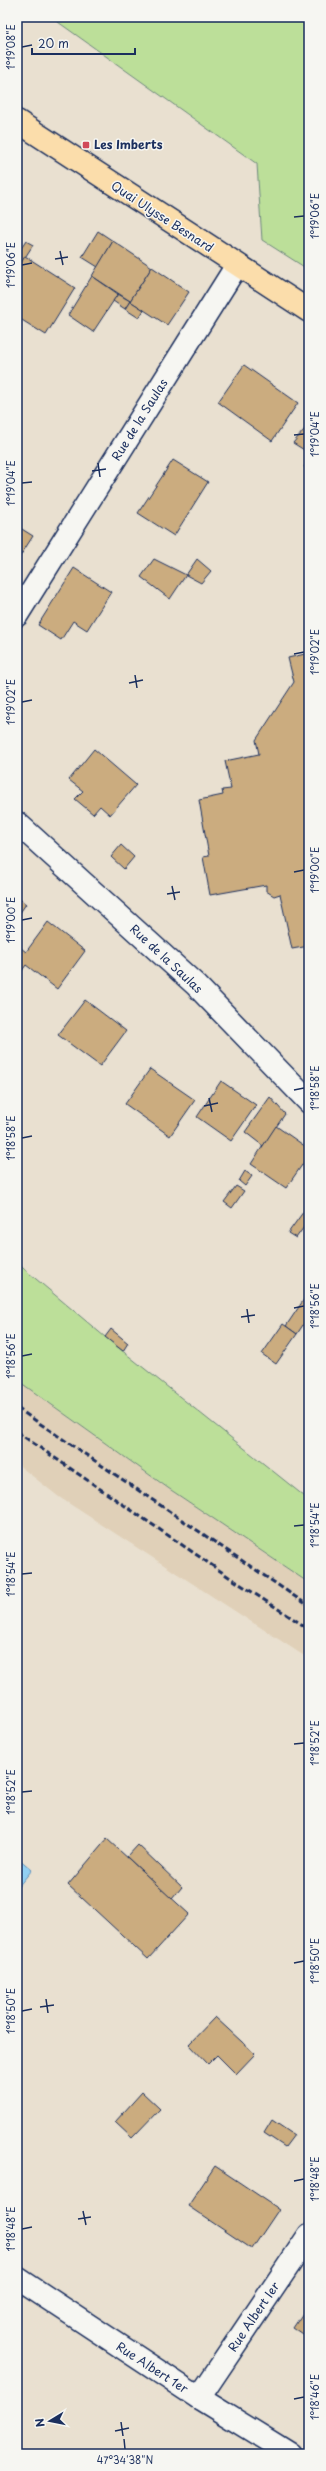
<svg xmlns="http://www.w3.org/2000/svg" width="326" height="2471" font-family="'Playpen Sans',sans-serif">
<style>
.built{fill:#e0d0b8}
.green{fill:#bcdf99;stroke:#6c877c}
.water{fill:#92d0f3;stroke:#6290b7}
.building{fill:#cbac7f;stroke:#1b2f5e}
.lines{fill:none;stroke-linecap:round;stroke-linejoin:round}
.street-casing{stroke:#1b2f5e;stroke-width:25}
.secondary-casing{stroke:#1b2f5e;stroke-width:25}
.primary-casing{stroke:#1b2f5e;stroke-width:25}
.street{stroke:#f6f6f2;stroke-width:22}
.secondary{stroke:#f6f6f2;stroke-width:22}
.primary{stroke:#fbddab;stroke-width:22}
.rail{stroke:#1b2f5e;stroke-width:3;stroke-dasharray:6 3;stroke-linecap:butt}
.ticks{fill:none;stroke:#1b2f5e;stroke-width:1.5}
.poi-dot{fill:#d1495b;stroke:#f6f6f2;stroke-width:1.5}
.labels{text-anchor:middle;stroke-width:3;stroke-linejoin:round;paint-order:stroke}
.poi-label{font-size:12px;font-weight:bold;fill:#1b2f5e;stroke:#f6f6f2;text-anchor:start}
.street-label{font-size:12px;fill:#1b2f5e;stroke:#f6f6f2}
.neatline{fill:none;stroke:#1b2f5e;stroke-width:1.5}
.ticks-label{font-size:10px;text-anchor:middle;fill:#1b2f5e}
</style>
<rect width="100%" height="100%" fill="#e9e0d0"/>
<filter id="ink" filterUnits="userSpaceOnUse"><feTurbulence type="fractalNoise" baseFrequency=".025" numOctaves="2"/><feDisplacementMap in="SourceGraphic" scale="8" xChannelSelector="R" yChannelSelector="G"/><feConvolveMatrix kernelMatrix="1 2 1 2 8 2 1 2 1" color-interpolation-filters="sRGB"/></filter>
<g filter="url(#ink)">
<path class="built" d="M17,1380L168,1488L309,1583V1659L59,1497L17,1464Z"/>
<g class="green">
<path d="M51,17H309V270L262,240L257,164Z"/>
<path d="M17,1263L105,1337L309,1500V1583L168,1488L17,1380Z"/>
</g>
<path class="water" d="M17,1857L32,1870L17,1888Z"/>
<g class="building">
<path d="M98,231L113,241L98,267L82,257Z"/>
<path d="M26,241L33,245L17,270V252L18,253Z"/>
<path d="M113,241L152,267L130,301L92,276Z"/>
<path d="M25,256L75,288L46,335L17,317V270Z"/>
<path d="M152,267L189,292L167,325L130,301Z"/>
<path d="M92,276L118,294L93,332L68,315Z"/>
<path d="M118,294L130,301L125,309L113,301Z"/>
<path d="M130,301L144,310L139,318L125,309Z"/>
<path d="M244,365L298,403L272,441L218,402Z"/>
<path d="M309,424V453L293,443Z"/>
<path d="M173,460L208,482L174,536L138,513Z"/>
<path d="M309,460V471L304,467Z"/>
<path d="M17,526L33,536L17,561Z"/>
<path d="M154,559L186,575L170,599L141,577Z"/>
<path d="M197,559L211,571L201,583L186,575Z"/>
<path d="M74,568L111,592L87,630L73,621L61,640L38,625Z"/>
<path d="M309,653V946L292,949L280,894L274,896L266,891V885L210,895L203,857L209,856L199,800L223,795L222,790L231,789L225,761L259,754L256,740L294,682L288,658Z"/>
<path d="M94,749L136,785L110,815L100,806L93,814L75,799L83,791L69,780Z"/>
<path d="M121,845L134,857L124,869L111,857Z"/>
<path d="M17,897L26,904L17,917Z"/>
<path d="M48,922L85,951L57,989L26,965L21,972L17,970V954L21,948L26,952Z"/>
<path d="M85,1000L126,1031L100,1066L58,1035Z"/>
<path d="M150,1069L195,1100L170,1136L125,1104Z"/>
<path d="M221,1081L256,1105L231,1141L197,1117Z"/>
<path d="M270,1097L285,1114L263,1146L245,1132Z"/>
<path d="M276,1126L309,1149V1155L286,1188L251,1164Z"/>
<path d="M245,1171L252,1176L245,1186L239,1181Z"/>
<path d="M236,1186L244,1191L232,1208L224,1202Z"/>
<path d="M309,1204V1220L296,1238L288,1233Z"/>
<path d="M309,1220V1232L304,1228Z"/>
<path d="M309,1292V1316L297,1334L286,1326Z"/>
<path d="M283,1324L297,1334L276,1364L262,1354Z"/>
<path d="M111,1329L128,1343L123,1351L105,1337Z"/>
<path d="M107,1839L189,1914L148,1959L68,1885Z"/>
<path d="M138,1845L182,1887L172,1899L127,1857Z"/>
<path d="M215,2017L255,2054L236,2074L217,2055L208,2064L189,2044Z"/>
<path d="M142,2092L160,2109L132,2138L115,2122Z"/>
<path d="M272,2120L294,2135L285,2147L264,2133Z"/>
<path d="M215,2166L279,2209L252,2249L188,2206Z"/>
<path d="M309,2304V2339L293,2328Z"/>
</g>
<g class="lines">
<g class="street-casing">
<g id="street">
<path d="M17,615L237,265"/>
<path d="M17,823L196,985L309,1102"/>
<path d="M199,2398L309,2235"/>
</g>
</g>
<g class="secondary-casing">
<path id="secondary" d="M17,2278L199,2398L290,2454"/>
</g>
<g class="primary-casing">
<path id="primary" d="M17,121L309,311"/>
</g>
<use href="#street" class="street"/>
<use href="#secondary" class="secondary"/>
<use href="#primary" class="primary"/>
<g class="rail">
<path d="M17,1408L309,1606"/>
<path d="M17,1432L229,1577L309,1629"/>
</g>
</g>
</g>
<path class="ticks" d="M22,47L32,45M294,217L304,216M60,251L63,265M55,259L68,257M22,265L32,263M294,435L304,434M98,463L100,477M92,471L106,469M22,483L32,482M294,654L304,652M135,675L137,688M129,683L143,680M22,702L32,700M294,872L304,870M172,886L175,900M167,894L180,892M22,920L32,918M294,1090L304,1088M209,1098L212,1112M204,1106L218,1103M22,1138L32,1136M294,1308L304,1306M247,1309L249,1323M241,1317L255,1315M22,1356L32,1354M294,1526L304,1525M22,1574L32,1573M294,1744L304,1743M22,1792L32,1791M294,1963L304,1961M46,1999L48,2013M40,2007L54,2005M22,2011L32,2009M294,2181L304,2179M83,2211L86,2225M78,2219L91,2217M22,2229L32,2227M294,2399L304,2397M121,2422L123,2436M115,2431L129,2428M124,2439L125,2449"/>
<rect class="poi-dot" x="82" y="141" width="8" height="8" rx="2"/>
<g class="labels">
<g class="poi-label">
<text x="94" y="149">Les Imberts</text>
</g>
<g class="street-label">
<text transform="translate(162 217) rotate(33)" y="4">Quai Ulysse Besnard</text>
<text transform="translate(140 420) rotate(-58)" y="4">Rue de la Saulas</text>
<text transform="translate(166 959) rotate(43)" y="4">Rue de la Saulas</text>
<text transform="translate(254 2317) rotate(-56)" y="4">Rue Albert Ier</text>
<text transform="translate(152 2368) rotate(33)" y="4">Rue Albert 1er</text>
</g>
</g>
<rect width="326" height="2471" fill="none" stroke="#f6f6f2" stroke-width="44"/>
<g transform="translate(50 2421) rotate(260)" stroke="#f6f6f2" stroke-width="3" paint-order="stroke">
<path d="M0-3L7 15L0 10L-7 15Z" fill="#1b2f5e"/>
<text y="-6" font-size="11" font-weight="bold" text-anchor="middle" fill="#1b2f5e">N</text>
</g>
<path d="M32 48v6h103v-6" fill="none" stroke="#1b2f5e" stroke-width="2"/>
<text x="38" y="48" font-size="12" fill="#1b2f5e" stroke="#f6f6f2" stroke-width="3" paint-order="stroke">20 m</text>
<rect x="22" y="22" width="282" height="2427" class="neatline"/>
<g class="ticks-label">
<text transform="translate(11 47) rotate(-90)" y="4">1°19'08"E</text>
<text transform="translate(315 216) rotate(-90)" y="4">1°19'06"E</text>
<text transform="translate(11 265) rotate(-90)" y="4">1°19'06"E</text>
<text transform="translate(315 434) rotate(-90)" y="4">1°19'04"E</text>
<text transform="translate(11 483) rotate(-90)" y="4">1°19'04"E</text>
<text transform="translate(315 652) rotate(-90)" y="4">1°19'02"E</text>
<text transform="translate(11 702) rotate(-90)" y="4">1°19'02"E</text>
<text transform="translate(315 870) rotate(-90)" y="4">1°19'00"E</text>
<text transform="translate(11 920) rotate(-90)" y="4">1°19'00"E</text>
<text transform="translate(315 1088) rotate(-90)" y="4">1°18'58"E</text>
<text transform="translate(11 1138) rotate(-90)" y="4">1°18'58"E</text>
<text transform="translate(315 1306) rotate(-90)" y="4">1°18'56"E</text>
<text transform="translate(11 1356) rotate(-90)" y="4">1°18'56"E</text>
<text transform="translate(315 1525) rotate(-90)" y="4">1°18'54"E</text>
<text transform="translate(11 1574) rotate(-90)" y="4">1°18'54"E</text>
<text transform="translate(315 1743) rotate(-90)" y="4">1°18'52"E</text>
<text transform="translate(11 1792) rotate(-90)" y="4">1°18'52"E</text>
<text transform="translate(315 1961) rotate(-90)" y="4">1°18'50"E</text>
<text transform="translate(11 2011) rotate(-90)" y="4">1°18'50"E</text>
<text transform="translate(315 2179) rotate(-90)" y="4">1°18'48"E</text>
<text transform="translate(11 2229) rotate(-90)" y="4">1°18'48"E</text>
<text transform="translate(315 2397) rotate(-90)" y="4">1°18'46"E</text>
<text x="125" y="2464">47°34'38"N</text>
</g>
</svg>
